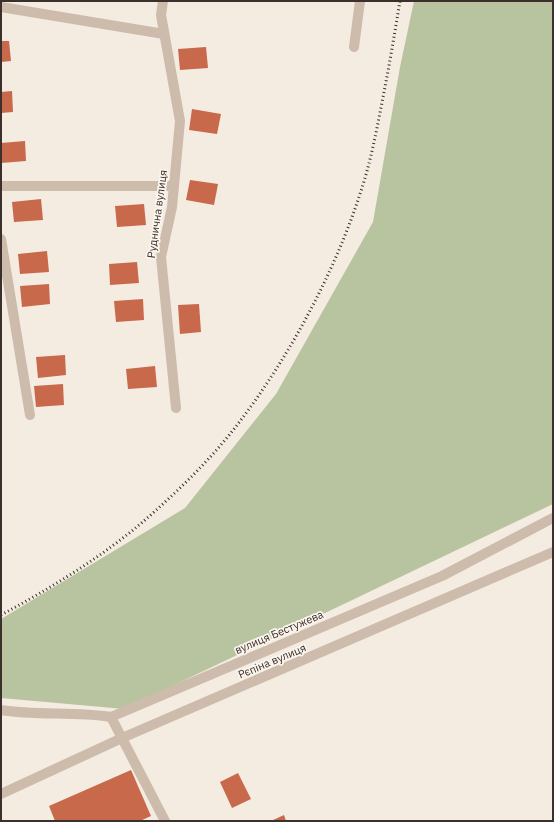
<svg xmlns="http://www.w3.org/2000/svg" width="554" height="822" font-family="'IBM Plex Sans',sans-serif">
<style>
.green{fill:#b8c4a0}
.building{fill:#c8694b}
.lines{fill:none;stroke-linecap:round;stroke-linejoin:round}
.minor{stroke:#cdbbac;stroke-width:10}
.tertiary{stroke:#cdbbac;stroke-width:10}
.rail{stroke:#3b302b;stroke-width:3;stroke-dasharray:1 3;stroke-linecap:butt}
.labels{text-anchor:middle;stroke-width:3.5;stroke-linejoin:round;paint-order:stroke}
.street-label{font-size:11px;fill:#3b302b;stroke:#fbf5ee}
</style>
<rect width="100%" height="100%" fill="#f4ebe1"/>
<path class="green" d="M414,1H553V504L124,709L1,698V619L185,508L276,394L373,222L400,67Z"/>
<g class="building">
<path d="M1,41H9L11,61L1,62Z"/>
<path d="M206,47L208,68L180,70L178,49Z"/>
<path d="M12,91L13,112L1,113V92Z"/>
<path d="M192,109L221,114L217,134L189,130Z"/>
<path d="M25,141L26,161L1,163V143Z"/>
<path d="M190,180L218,184L214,205L186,200Z"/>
<path d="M41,199L43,220L14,222L12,202Z"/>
<path d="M144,204L146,225L117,227L115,206Z"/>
<path d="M47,251L49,272L20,274L18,254Z"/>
<path d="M137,262L139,283L110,285L109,264Z"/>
<path d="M49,284L50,304L22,307L20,286Z"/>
<path d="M143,299L144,320L116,322L114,301Z"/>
<path d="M199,304L201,332L180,334L178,305Z"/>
<path d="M65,355L66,375L38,378L36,357Z"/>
<path d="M155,366L157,387L128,389L126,369Z"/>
<path d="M63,384L64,405L36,407L34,386Z"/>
<path d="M131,770L151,816L140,821H55L49,806Z"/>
<path d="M238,773L251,799L232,808L220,782Z"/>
<path d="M284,815L286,821H271Z"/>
</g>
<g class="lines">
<g class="minor">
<path d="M163,1L161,15L180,121L172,207L161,257L176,408"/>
<path d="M1,7L164,34"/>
<path d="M354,47L360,1"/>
<path d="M1,186H174"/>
<path d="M1,239L30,415"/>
<path d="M1,710C37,716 74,711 111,717L442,576L553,518"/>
<path d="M111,717L165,821"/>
</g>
<path class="tertiary" d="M1,794L122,738L553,552"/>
<path class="rail" d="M1,615C51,588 102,557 145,520C177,492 208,462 234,429C291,356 342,260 367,171C374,145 379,118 384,92C390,62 395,31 400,1"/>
</g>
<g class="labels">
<g class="street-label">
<text transform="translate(157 214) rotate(-82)" y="4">Руднична вулиця</text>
<text transform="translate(279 632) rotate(-23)" y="4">вулиця Бестужева</text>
<text transform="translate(272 661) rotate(-23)" y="4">Рєпіна вулиця</text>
</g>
</g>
<rect width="554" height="822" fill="none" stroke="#3b302b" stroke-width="4"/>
</svg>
